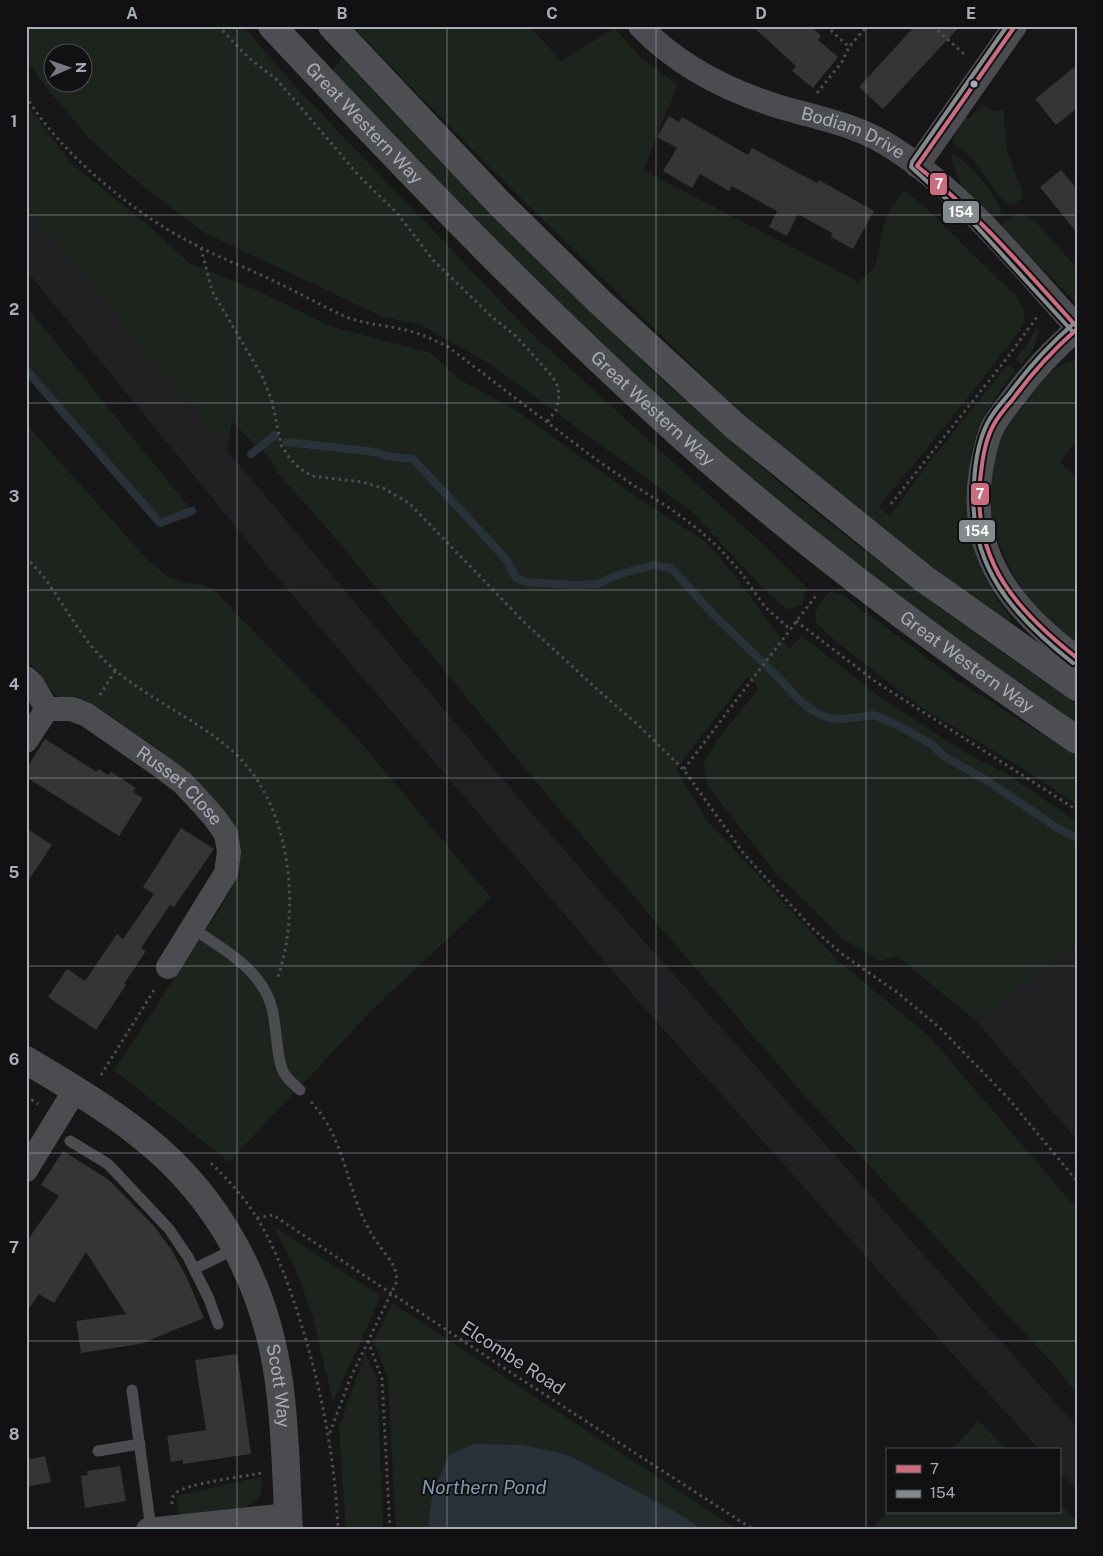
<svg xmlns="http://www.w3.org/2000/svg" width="1103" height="1556" font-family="'Public Sans',sans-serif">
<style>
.built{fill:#212123}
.green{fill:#1d241e;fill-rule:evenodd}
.water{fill:#2a3239}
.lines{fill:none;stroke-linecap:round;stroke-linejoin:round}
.stream{stroke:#2a3239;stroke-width:8}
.building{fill:#353536}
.path{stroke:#4d4e52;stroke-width:3;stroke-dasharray:2.5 4;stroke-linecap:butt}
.service{stroke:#4b4c50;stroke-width:11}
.minor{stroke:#4b4c50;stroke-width:24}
.tertiary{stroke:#4b4c50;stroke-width:28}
.primary{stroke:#4d4f52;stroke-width:28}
.bus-1-casing{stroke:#111113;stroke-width:8}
.bus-2-casing{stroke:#111113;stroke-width:8}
.bus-1{stroke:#cb6d7f;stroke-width:4}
.bus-2{stroke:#848b8d;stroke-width:4}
.grid{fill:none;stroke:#a8adb8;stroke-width:1;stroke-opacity:0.55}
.bus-dot{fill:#a8adb8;stroke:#111113;stroke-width:2}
.labels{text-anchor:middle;stroke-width:4;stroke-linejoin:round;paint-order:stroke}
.street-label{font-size:18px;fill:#a8adb8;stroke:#111113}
.water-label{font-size:19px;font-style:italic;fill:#7f9bb3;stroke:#111113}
.line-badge{stroke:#111113;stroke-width:2}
.badge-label{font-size:14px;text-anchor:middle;font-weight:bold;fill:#fff}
.neatline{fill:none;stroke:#a8adb8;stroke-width:2}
.grid-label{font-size:16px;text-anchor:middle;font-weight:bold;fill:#a8adb8}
</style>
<rect width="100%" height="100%" fill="#171717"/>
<g class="built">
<path d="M26,206L227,450L505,782L642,939L1077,1427V1491L1059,1471V1450H1040L940,1340L640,1003L271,570L26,270Z"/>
<path d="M1077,944V1140L976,1021Z"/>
</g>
<g class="green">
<path d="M26,26H243L295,86L528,330L768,549L807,588L802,605L787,610L763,588L691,511L490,364L421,325L383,317L203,232L128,174L87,136L37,76L26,58ZM52,52H82V82H52Z"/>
<path d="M352,26H530L561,61L614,28L643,60L678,85L643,170L859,282L875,267L886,215L904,191L925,207L1017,297C1024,308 1026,313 1023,326L967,399L879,507L890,516L927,465L1008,364L1015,370C1001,390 986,410 977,432C972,444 971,457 969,470C960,525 977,577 1012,619L1009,624C922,561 836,496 756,425C712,387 671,345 630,305C535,214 443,121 352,26Z"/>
<path d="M342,58C466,190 593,320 728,438C838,535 956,622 1077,704V724C1039,697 1000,672 962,644C892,593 824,540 758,484C607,357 469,214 331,72Z"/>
<path d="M26,104L72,164L154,230L189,263L254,289L333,327L431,353L459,379L517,411L635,496L706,542L740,582L789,650L802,636L880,697L969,755L1007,774L1077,822V944L976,1021L897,956L880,961L843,939L773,870L708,786L703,765L716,741L759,688L748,676L676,769L705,818L837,960L929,1036L1077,1209V1393L1054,1365L803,1094L542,789L327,528L278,474L272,461L232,422L227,450L26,206Z"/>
<path d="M982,104L991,111L1004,110L1005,137L1008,153L1022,192L1021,199L1014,204L1006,203L1001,198C988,182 971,151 952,143L957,128L966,116L969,119Z"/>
<path d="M952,153C965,158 1003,201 1001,215L994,218C973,197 953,185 952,153Z"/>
<path d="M1017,214H1023L1036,222L1077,268V304L1000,225Z"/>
<path d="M26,306L192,511L160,523L26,370Z"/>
<path d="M1036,328L1039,331L1034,348L1021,365L1015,360L1029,341Z"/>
<path d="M1077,359V439L1060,462L1077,477V644C1066,636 1053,628 1044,618C998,566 970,490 1006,425C1010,419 1015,413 1020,407C1036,384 1049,367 1077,359Z"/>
<path d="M26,424L147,559L168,577L187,583L204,585L216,592L357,738L491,898L371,1011L229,1162L114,1070L227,898L236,879L197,783L161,751L103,711L85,702L66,701L54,694L34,667L26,662Z"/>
<path d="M831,592L841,594L958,681L1077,756V805L1027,771L919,706L828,635L817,624L815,613L825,596Z"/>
<path d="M274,1227L381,1296L333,1402L313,1317L296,1270Z"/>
<path d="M392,1303L738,1530H704L671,1509L568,1455L432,1494L428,1530H396L388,1379L374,1342Z"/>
<path d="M365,1353L377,1379L383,1530H346L339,1427Z"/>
<path d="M979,1421L1007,1450H951Z"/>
<path d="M261,1477C263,1498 259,1502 239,1509L179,1517L177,1498L180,1495Z"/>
<path d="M1059,1503L1077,1521V1530H870L888,1512H1059Z"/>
</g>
<path class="water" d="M474,1444L522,1445L568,1455L671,1509L704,1530H428L432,1494L449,1455Z"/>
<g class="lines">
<g class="stream">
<path d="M26,370L160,523L192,511"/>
<path d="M287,442L375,452L386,456L413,459L506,559L516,578L527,582L574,585L598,584L614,576L653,565L671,568L713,614L779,678L798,699L813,711L827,718L844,719L874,715L893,723L931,744L945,757L986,780L1059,829L1077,838"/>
<path d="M251,454L275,435"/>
</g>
</g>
<g class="building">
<path d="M752,26H811L821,36L818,40L838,57L813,88L792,71L796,66Z"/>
<path d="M915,26H960L883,109L859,87Z"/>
<path d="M1077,65V108L1056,125L1035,99Z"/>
<path d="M669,116L679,122L682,117L748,155L752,148L817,183L819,180L874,211L853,249L831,237L832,233L798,214L787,236L769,227L777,211L732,186L729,191L700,174L692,188L663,171L677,148L657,137Z"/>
<path d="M1061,170L1077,189V233L1040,187Z"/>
<path d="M45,739L97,772L98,769L108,775L111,772L136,788L133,792L143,798L119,836L26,777V769Z"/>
<path d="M26,828L52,845L26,884Z"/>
<path d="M181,828L214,849L174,907L170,905L141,948L146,951L124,984L126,985L96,1030L48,997L67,969L85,981L117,934L123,939L154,894L143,887Z"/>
<path d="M63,1151L109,1180L154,1226L171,1249L186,1276L204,1318L140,1344L81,1353L76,1321L126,1314L86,1252L54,1303L39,1294L26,1313V1242L59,1196L41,1185Z"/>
<path d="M237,1354L251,1454L183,1464V1460L171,1462L167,1436L206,1430L195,1360Z"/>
<path d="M45,1456L51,1482L26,1487V1460Z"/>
<path d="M120,1466L126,1501L85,1508L81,1476L88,1475L87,1471Z"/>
</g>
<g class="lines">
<g class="path">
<path d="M218,26L249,58L276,79L292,97L359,176L397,213L433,260L492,317L516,336L552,376L558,387L559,396L557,409L547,422"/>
<path d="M826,26L849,47"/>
<path d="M933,26L966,56"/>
<path d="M817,93L842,62L849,47L867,26"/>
<path d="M26,96C58,151 132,212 188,241C219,258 253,270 284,286C306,296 327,309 349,318C366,324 383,325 401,329C417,332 432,339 447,346L594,458L633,485L671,509L699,530L719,548L739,570L765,607L790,629"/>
<path d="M201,248L212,291L262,376L272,401L281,445L289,457L299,468L312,476L362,482L383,488L409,503L525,623L599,691L637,724L684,770L744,854L812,928L842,954L898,993L940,1028L1008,1098L1077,1181"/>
<path d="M891,504L1007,358L1037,317"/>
<path d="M26,557C33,565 40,572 46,580C66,608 82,639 106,662C143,697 192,716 230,749C290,799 302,906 278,977"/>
<path d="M796,621L876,682L1077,810"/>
<path d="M100,695L115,671"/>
<path d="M684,769L818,593"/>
<path d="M101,1075L156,987"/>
<path d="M26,1096L38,1104"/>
<path d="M311,1102C343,1135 346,1183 365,1222C369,1229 372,1236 377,1242C385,1255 399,1266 396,1283L350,1379L329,1435"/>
<path d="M211,1163C228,1180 245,1198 257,1218C276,1249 288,1283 299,1317C321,1386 335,1457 338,1530"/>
<path d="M257,1218L273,1215L510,1372L754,1530"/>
<path d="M368,1341L382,1379L390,1530"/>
<path d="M172,1504C172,1500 172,1496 176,1493C184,1484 246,1476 262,1473"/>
</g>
<g class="service">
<path d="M192,928C221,948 260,968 271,1005C277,1023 276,1060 284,1073C288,1080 295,1085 300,1090"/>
<path d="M70,1141L108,1164L169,1229L188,1257L209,1299L218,1324"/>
<path d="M194,1269L237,1248"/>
<path d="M132,1390L151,1529"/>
<path d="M98,1451L140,1444"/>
</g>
<g class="minor">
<path id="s1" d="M640,26C680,68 732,93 787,109C820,118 853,125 883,142C958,186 1019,264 1077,327"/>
<path d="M917,166L1015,26"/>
<path d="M1077,329C1051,351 1033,371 1013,398C1006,407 999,416 993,426C986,440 984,455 981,470C967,554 1013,611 1077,658"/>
<path d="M26,678L33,685L47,709L26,741"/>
<path id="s2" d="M47,709H72L87,715L159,765L183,783L197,798L214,817L226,834L229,852L226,873L168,967"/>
<path d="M26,1170L75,1090"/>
<path d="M148,1530L288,1515"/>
</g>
<path class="tertiary" id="s3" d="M26,1060C66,1084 107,1108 143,1137C220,1198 266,1286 279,1382C286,1431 286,1481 289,1530"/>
<g class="primary">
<path id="s4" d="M272,26C404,167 538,307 682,436C806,547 940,646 1077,740"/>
<path d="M332,26L501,205L600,302L735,426L923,578L1077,687"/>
</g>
<g class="bus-1-casing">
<g id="bus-1">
<path d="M1015,26L917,166C977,213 1026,271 1077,327"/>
<path d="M1077,329C1053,350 1032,373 1013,399C1006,407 998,416 993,426C984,443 982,463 980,481C973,562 1017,611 1077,658"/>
</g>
</g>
<g class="bus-2-casing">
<g id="bus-2">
<path d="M1007,26L912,162L911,167L976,226L1072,331"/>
<path d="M1073,324C1049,345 1028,368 1009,394C1001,403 992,413 987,424C978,442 975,464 974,483C967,565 1013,616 1073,663"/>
</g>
</g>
<use href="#bus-1" class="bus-1"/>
<use href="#bus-2" class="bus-2"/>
</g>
<path class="grid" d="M237,26V1530M447,26V1530M656,26V1530M866,26V1530M26,215H1077M26,403H1077M26,590H1077M26,778H1077M26,966H1077M26,1153H1077M26,1341H1077"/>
<circle class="bus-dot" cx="974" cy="84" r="4.5"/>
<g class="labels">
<g class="street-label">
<text dy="6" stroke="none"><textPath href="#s4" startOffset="134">Great Western Way</textPath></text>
<text dy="6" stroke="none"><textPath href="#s1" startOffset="241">Bodiam Drive</textPath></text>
<text dy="6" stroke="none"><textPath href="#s4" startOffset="540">Great Western Way</textPath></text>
<text dy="6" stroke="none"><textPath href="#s4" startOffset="944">Great Western Way</textPath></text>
<text dy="6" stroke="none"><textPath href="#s2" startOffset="158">Russet Close</textPath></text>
<text transform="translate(513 1358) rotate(33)" y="6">Elcombe Road</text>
<text dy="6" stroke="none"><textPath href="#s3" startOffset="431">Scott Way</textPath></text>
</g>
<g class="water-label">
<text x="484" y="1494">Northern Pond</text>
</g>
</g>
<g class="line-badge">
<rect x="929" y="172" width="19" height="24" rx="5" fill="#cb6d7f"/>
<rect x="942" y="200" width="38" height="24" rx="5" fill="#848b8d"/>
<rect x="970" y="482" width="20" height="24" rx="5" fill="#cb6d7f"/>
<rect x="958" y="519" width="38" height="24" rx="5" fill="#848b8d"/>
</g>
<g class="badge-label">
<text x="939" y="189">7</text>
<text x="961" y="217">154</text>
<text x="980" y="499">7</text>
<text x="977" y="536">154</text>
</g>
<rect width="1103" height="1556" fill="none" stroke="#111113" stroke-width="55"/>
<rect x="886" y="1448" width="175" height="65" fill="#111113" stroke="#4d4f55"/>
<rect x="896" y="1465" width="25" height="8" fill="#cb6d7f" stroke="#4d4f55"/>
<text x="930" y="1474" font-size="15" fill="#a8adb8">7</text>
<rect x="896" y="1490" width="25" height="8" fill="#848b8d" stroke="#4d4f55"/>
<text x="930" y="1498" font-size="15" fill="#a8adb8">154</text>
<g transform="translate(68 68) rotate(88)"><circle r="24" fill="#111113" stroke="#4d4f55"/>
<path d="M0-4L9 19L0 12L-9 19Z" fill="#757880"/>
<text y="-8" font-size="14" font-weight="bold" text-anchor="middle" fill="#a8adb8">N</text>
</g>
<rect x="28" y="28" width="1048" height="1500" class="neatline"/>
<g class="grid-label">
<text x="132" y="19">A</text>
<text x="342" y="19">B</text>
<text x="552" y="19">C</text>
<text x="761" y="19">D</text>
<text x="971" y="19">E</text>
<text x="14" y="127">1</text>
<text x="14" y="315">2</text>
<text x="14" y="502">3</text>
<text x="14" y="690">4</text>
<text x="14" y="878">5</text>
<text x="14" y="1065">6</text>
<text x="14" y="1253">7</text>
<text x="14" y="1440">8</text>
</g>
</svg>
